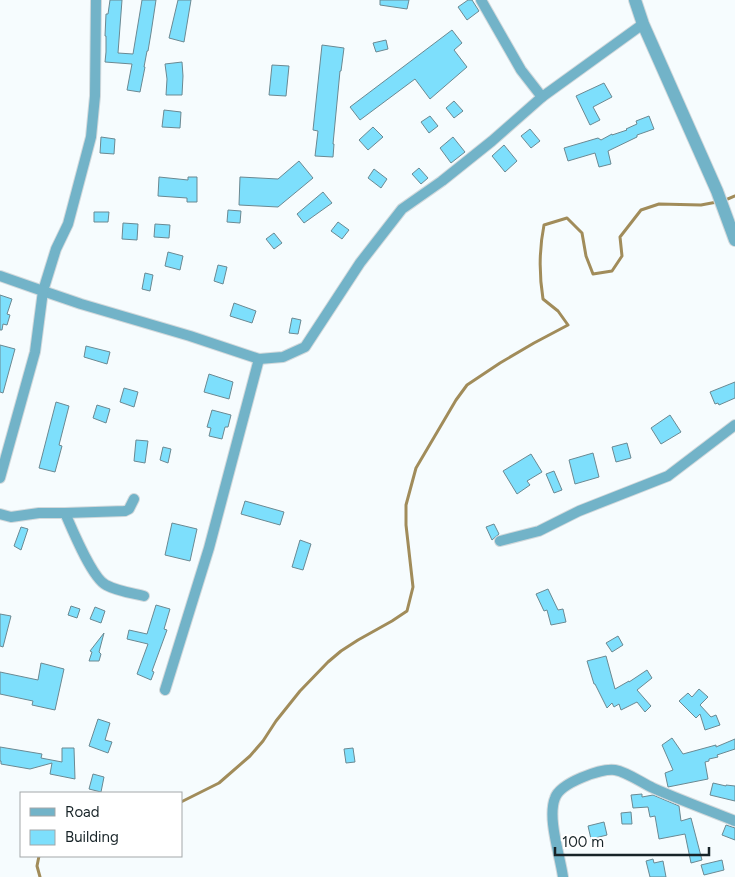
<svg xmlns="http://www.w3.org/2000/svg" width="735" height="877" font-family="Figtree,sans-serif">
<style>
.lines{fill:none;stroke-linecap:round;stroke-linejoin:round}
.stream{stroke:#a18c5a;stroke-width:3}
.building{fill:#7ddffc;stroke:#6b8992}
.minor-casing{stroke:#d2d9dc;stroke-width:12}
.tertiary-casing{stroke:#d2d9dc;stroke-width:14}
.minor{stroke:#72b3c8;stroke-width:10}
.tertiary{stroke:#72b3c8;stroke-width:12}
</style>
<rect width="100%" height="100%" fill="#f6fcfe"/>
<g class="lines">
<g class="stream">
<path d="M723,201L735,196"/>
<path d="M181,802L219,783L250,756L263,741L276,721L300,691L328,662L341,651L358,640L392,621L407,611L413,587L406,525V505L416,468L456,400L467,385L500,363L534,343L568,325L558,311L543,299C539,274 539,250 544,225L567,218L582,233L586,256L593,274L612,271L622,256L620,237L641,210L659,204L701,205L717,202"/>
<path d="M39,856L37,866L40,877"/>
</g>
</g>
<g class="building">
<path d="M110,0H122L118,53L133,54L142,0H156L151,33L148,51H147L144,67H145L140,92L127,90L132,64L105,62L106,52V36H105L106,14H108Z"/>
<path d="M178,0H191L184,42L169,38Z"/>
<path d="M380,0H409L407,9L380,5Z"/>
<path d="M468,0H472L479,11L467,20L458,7Z"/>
<path d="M452,30L462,43L454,50L467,67L430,99L415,79L360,120L350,107Z"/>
<path d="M386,40L388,49L376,52L373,43Z"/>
<path d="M322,45L344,48L341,71H340L333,144H334L333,157L315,156L318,131L313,130Z"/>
<path d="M182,62L183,76L182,95H166L167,79L165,64Z"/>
<path d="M272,65L289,66L286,96L269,95Z"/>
<path d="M604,83L612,97L593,107L600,120L590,125L576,96Z"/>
<path d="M454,101L463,111L454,118L446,108Z"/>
<path d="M164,110L181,112L180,128L162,127Z"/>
<path d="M430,116L438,126L429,133L421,122Z"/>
<path d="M649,116L654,129L637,135V137L608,151L611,164L599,167L595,153L568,161L564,148L598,138L601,140L612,134V135L627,130L626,129L637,124L636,121Z"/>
<path d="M373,127L383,137L368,150L359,140Z"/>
<path d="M530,129L540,141L531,148L521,136Z"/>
<path d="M101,137L115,139L114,154L100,153Z"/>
<path d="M453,137L465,152L451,163L440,148Z"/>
<path d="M504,145L517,161L505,172L492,156Z"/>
<path d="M299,161L313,178L278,207L239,205L240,177L278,179Z"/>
<path d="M419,168L428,178L421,184L412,174Z"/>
<path d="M374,169L387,179L381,188L368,178Z"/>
<path d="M159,177L188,180V177H197V202H187V198L158,196Z"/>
<path d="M323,192L332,203L304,223L297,214Z"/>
<path d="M228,210L241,211L240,223L227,222Z"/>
<path d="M94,212H109L108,222H94Z"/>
<path d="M338,222L349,230L342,239L331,231Z"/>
<path d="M123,223L138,224L137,240L122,239Z"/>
<path d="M155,224L170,225L169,238L154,237Z"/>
<path d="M274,233L282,243L274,249L266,239Z"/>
<path d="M168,252L183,256L180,270L165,266Z"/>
<path d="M218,265L227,267L223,284L214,281Z"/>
<path d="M145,273L153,275L150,291L142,289Z"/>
<path d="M0,295L12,299L7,314L10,315L7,325L3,324L2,330H0Z"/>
<path d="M234,303L256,311L252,323L230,316Z"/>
<path d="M292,318L301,320L298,334L289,333Z"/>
<path d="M0,345L15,349L3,393L0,392Z"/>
<path d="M86,346L110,352L107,364L84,357Z"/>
<path d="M209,374L233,382L229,399L204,392Z"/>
<path d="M735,382V398L719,405L718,403L715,404L710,392Z"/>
<path d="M124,388L138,392L134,407L120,402Z"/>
<path d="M56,402L69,406L59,445L62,446L55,472L39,468Z"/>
<path d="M97,405L110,409L106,423L93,418Z"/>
<path d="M212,410L231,415L228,427H225L222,439L209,436L211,428L207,427Z"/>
<path d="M670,415L681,432L661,444L651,428Z"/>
<path d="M136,440L148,441L145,463L134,461Z"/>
<path d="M627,443L631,458L616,462L612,447Z"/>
<path d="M163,447L171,449L168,463L160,460Z"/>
<path d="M593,453L599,477L575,484L569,460Z"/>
<path d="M531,454L542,472L527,481L530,485L517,494L503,471Z"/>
<path d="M554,471L562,490L554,493L546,474Z"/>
<path d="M245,501L284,512L280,525L241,514Z"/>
<path d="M172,523L197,529L190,561L165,555Z"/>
<path d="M494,524L499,534L492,540L486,527Z"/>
<path d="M21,527L28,529L21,550L14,546Z"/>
<path d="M300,540L311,544L303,570L292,567Z"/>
<path d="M548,589L558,610L563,609L566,622L551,625L547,610L544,611L536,594Z"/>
<path d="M156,605L170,609L164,629L167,630L152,671L154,672L151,680L137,674L148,644L127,639L129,630L147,634Z"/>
<path d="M71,606L80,609L77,618L68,615Z"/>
<path d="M95,607L105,611L101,623L90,619Z"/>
<path d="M0,614L11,616L3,647L0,646Z"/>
<path d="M104,633L99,652L101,654L99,661H89L92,652L90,651Z"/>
<path d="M618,636L623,645L612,652L606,643Z"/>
<path d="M606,656L615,689L629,681V682L647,670L652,678L637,690L651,706L645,712L637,702L621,710L619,704L614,707L612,703L607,708L595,684H594L587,661Z"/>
<path d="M41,663L64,669L55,710L32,705L33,701L0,694V672L38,680Z"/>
<path d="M699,689L708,697L700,705L711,717L716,715L720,725L705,730L700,714L696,718L679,701L688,693L692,697Z"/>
<path d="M98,719L110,723L105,740L112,742L108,753L89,746Z"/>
<path d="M672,738L683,754L716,745V747L735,739V749L717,755L718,757L709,759V761L705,762L708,779L668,787L665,773L673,770L662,745Z"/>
<path d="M0,747L42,754L41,758L62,762V748H74L75,779L50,774L52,763L30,769L1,764V761H0Z"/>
<path d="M353,748L355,762L346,763L344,749Z"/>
<path d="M93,774L104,777L101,792L89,789Z"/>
<path d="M713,783L726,786V785L735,786V801L710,795Z"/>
<path d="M642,794V797L653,795L679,806L681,821L691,818L702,860L691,863L685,834L659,839L655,816L650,817L648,807L633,808L631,795Z"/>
<path d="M631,812L632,824H622L621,813Z"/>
<path d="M604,822L607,835L591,839L588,826Z"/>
<path d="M726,825L735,828V840L722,835Z"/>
<path d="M653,859L654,863L663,861L666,877H650L646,861Z"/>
<path d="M722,860L724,870L704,875L701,865Z"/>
</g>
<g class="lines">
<g class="minor-casing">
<g id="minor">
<path d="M96,0L95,96L91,137L68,224L56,249L43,291L81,304L190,336L259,359L283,357L305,347L360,263L402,209L442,181L492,141L542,97"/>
<path d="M481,0L521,70L542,97L643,24"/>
<path d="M0,276L43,291L35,352L0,478"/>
<path d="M65,513C72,529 92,578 106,585C117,591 131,593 144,596"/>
<path d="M0,514L11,517L39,513H65L125,511L129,509L134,499"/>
<path d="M500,541L539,531L579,511L668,476L735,425"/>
<path d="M165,690L209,548L259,359"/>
<path d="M563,877C560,855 547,818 555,798C560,783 601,768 615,770C627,772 642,783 653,788C680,800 708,810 735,821"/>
</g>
</g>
<g class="tertiary-casing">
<path id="tertiary" d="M635,0L643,24L717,191L735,240"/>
</g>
<use href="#minor" class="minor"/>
<use href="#tertiary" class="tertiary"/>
</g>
<rect x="20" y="792" width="162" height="65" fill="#ffffff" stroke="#a3a7a9"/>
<rect x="30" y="808" width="25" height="8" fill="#72b3c8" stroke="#a3a7a9"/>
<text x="65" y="817" font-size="15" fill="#182428">Road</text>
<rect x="30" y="830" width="25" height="15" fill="#7ddffc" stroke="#a3a7a9"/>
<text x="65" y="842" font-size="15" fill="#182428">Building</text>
<path d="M555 847v8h154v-8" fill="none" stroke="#182428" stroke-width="2.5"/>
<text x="562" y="847" font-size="15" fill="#182428" stroke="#ffffff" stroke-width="4" paint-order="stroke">100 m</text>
</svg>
